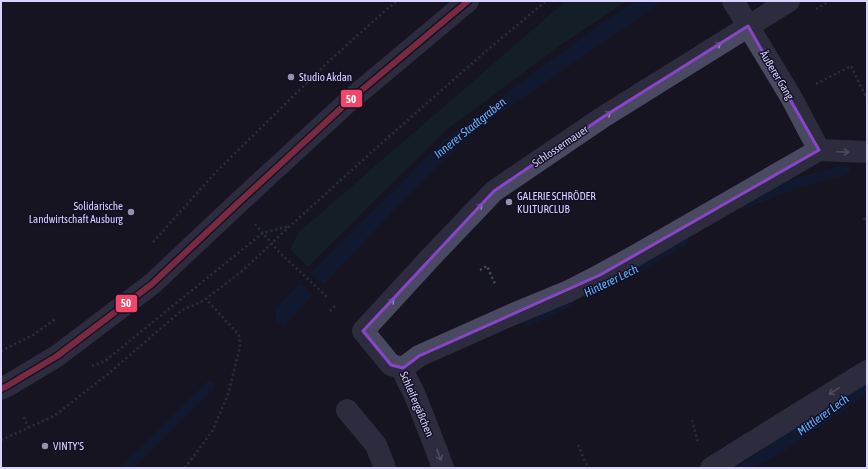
<svg xmlns="http://www.w3.org/2000/svg" width="868" height="469" font-family="'Asap Condensed',sans-serif">
<style>
.green{fill:#132c2d}
.water{fill:#0d2144}
.pier{fill:#161421}
.lines{fill:none;stroke-linecap:round;stroke-linejoin:round}
.stream{stroke:#0d2144;stroke-width:10}
.path{stroke:#44505f;stroke-width:2.5;stroke-dasharray:2 3;stroke-linecap:butt}
.minor{stroke:#4a4962;stroke-width:22}
.bus-1-casing{stroke:#130f26;stroke-width:9}
.bus-1{stroke:#f34667;stroke-width:6}
.oneway{stroke:#928eb0}
.marked{fill:none;stroke:#8945c9;stroke-width:3;stroke-linejoin:round}
.poi-dot{fill:#9591b1;stroke:#130f26;stroke-width:1.5}
.labels{text-anchor:middle;stroke-width:3;stroke-linejoin:round;paint-order:stroke}
.street-label{font-size:11px;fill:#d9d4ff;stroke:#130f26}
.poi-label{font-size:11px;fill:#d9d4ff;stroke:#130f26;text-anchor:start}
.water-label{font-size:12px;font-style:italic;fill:#62b6ff;stroke:#130f26}
.line-badge{stroke:#130f26;stroke-width:1.5}
.badge-label{font-size:11px;text-anchor:middle;font-weight:bold;fill:#fff}
</style>
<rect width="100%" height="100%" fill="#161421"/>
<path class="green" d="M566,1H626L562,44L446,130L308,267L290,249L299,232Z"/>
<g class="water">
<path d="M634,1H662L616,34L478,128C410,190 348,259 284,326L276,322V308L356,227L397,188L444,140L467,124L518,85L575,43Z"/>
<path d="M867,376V391L859,400L838,414L781,453L751,468H737L832,402Z"/>
</g>
<path class="pier" d="M309,271L325,286L315,297L299,282Z"/>
<g class="lines">
<g class="stream">
<path d="M743,204L794,184L845,170"/>
<path d="M613,280L642,265L683,241"/>
<path d="M528,321L568,302"/>
<path d="M126,468L210,386"/>
</g>
<g class="path">
<path d="M816,9L830,1"/>
<path d="M816,84L851,66L867,99"/>
<path d="M864,218L867,224"/>
<path d="M255,224L279,252L327,297"/>
<path d="M153,242L215,173L328,62L387,9L397,1"/>
<path d="M480,270L487,266L495,284"/>
<path d="M330,311L336,305"/>
<path d="M1,351L33,335L57,318"/>
<path d="M92,366L105,361L191,291L263,233L290,226"/>
<path d="M24,417L28,427"/>
<path d="M692,420L698,442"/>
<path d="M1,440L54,416L108,374L182,310L203,301L241,272L290,226L384,141L485,52L546,1"/>
<path d="M578,445L588,468"/>
<path d="M185,468L213,430L228,394L240,347L239,335L206,299"/>
</g>
<g class="minor">
<path d="M733,1L791,97L819,150"/>
<path d="M403,368L391,365L363,331L430,258L494,191L603,117L789,1"/>
<path d="M403,368L419,356L511,315L569,291L600,275L633,257L819,150L867,152"/>
<path d="M403,368C404,377 410,384 414,393C424,418 434,443 443,468"/>
<path d="M1,389L7,386L57,356L152,284L237,204L350,100L468,1"/>
<path d="M347,410L376,445L385,468"/>
<path d="M711,468L867,371"/>
</g>
<g class="bus-1-casing">
<path id="bus-1" d="M1,389L7,386L57,356L152,284L237,204L350,100L468,1"/>
</g>
<use href="#bus-1" class="bus-1"/>
</g>
<defs><path id="oneway-shaft" d="M-6 0H5M1.5-3L5.5 0L1.5 3" fill="none" stroke-width="1.6" stroke-linecap="round" stroke-linejoin="round"/></defs>
<g class="oneway">
<use href="#oneway-shaft" transform="translate(716 46) rotate(-32)"/>
<use href="#oneway-shaft" transform="translate(606 115) rotate(-33)"/>
<use href="#oneway-shaft" transform="translate(843 152) rotate(2)"/>
<use href="#oneway-shaft" transform="translate(478 208) rotate(-46)"/>
<use href="#oneway-shaft" transform="translate(390 303) rotate(-48)"/>
<use href="#oneway-shaft" transform="translate(834 391) rotate(148)"/>
<use href="#oneway-shaft" transform="translate(439 455) rotate(70)"/>
</g>
<path d="M0 0H868V469H0ZM748,26L819,150L600,275L419,356L403,368L391,365L363,331L494,191L603,117Z" fill="#161421" fill-opacity=".55" fill-rule="evenodd"/>
<path class="marked" d="M748,26L819,150L600,275L419,356L403,368L391,365L363,331L494,191L603,117Z"/>
<g class="poi-dot">
<circle cx="291" cy="77" r="4"/>
<circle cx="509" cy="202" r="4"/>
<circle cx="131" cy="212" r="4"/>
<circle cx="45" cy="446" r="4"/>
</g>
<g class="labels">
<g class="street-label">
<text transform="translate(777 75) rotate(59)" y="4">Äußerer Gang</text>
<text transform="translate(560 146) rotate(-34)" y="4">Schlossermauer</text>
<text transform="translate(417 404) rotate(67)" y="4">Schleifergäßchen</text>
</g>
<g class="poi-label">
<text x="299" y="81">Studio Akdan</text>
<text x="517" y="200">GALERIE SCHRÖDER<tspan x="517" dy="13">KULTURCLUB</tspan></text>
<text x="123" y="210" text-anchor="end">Solidarische<tspan x="123" dy="13">Landwirtschaft Ausburg</tspan></text>
<text x="53" y="450">VINTY'S</text>
</g>
<g class="water-label">
<text transform="translate(470 128) rotate(-39)" y="4">Innerer Stadtgraben</text>
<text transform="translate(611 281) rotate(-26)" y="4">Hinterer Lech</text>
<text transform="translate(823 415) rotate(-36)" y="4">Mittlerer Lech</text>
</g>
</g>
<g class="line-badge">
<rect x="340" y="89" width="23" height="19" rx="4" fill="#f34667"/>
<rect x="115" y="294" width="23" height="19" rx="4" fill="#f34667"/>
</g>
<g class="badge-label">
<text x="351" y="103">50</text>
<text x="126" y="307">50</text>
</g>
<rect width="868" height="469" fill="none" stroke="#d9d4ff" stroke-width="4"/>
</svg>
